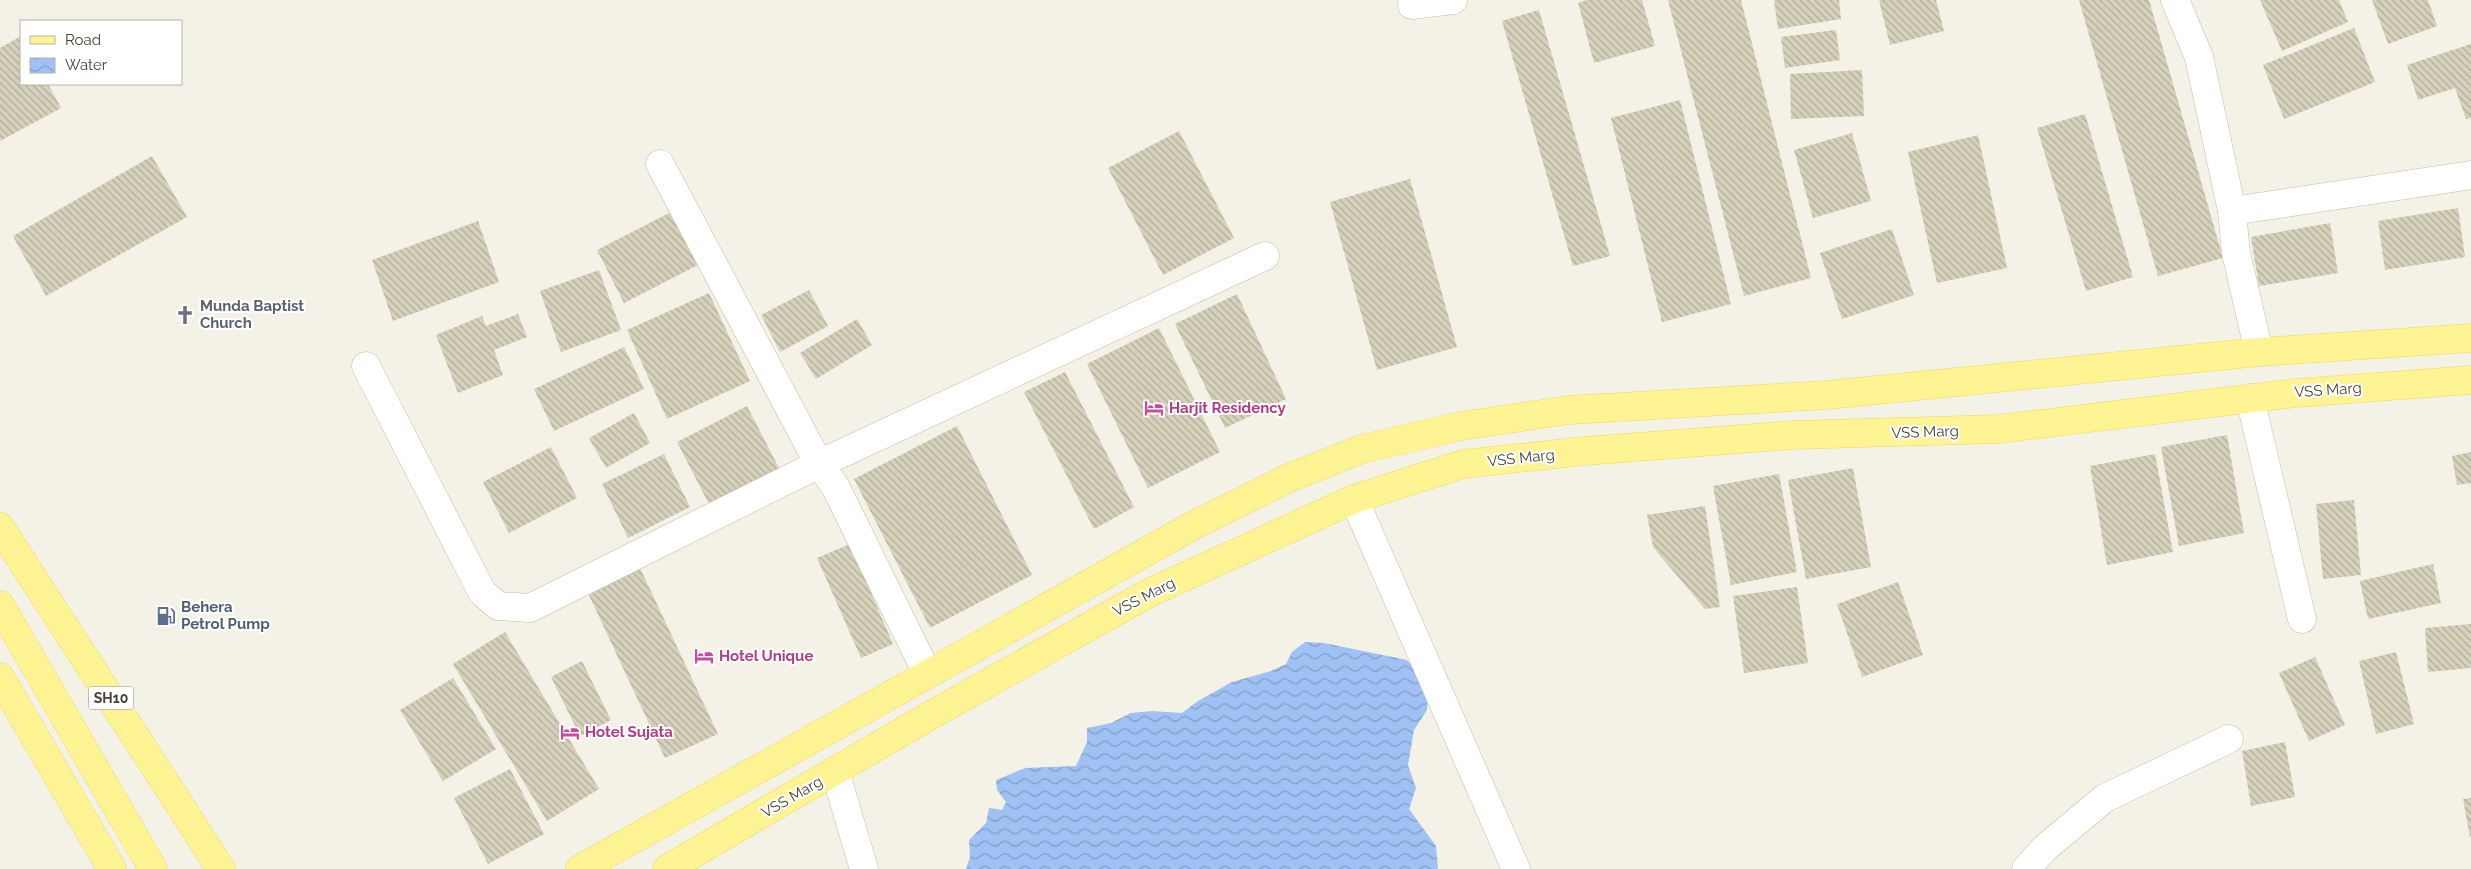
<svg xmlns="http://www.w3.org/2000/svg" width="2471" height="869" font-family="Raleway,sans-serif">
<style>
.water{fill:url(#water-waves)}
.building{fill:url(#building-back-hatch)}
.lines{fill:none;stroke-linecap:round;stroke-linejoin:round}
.minor-casing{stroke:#c0bca8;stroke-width:29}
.major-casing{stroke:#eada5e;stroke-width:29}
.minor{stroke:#fff;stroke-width:28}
.major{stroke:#fff494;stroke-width:28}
.labels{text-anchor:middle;stroke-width:4;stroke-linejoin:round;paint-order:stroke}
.shield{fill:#fff;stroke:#7e7b72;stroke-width:1}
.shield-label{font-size:14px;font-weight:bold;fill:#474335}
.worship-label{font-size:15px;font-weight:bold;fill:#5b616d;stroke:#fff;text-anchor:start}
.street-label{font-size:15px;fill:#474335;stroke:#fff}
.hotel-label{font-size:15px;font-weight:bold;fill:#b23c85;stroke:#fff;text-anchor:start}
.service-label{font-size:15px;font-weight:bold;fill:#4e5e75;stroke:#fff;text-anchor:start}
</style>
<defs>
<pattern id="water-waves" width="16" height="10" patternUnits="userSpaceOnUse" patternTransform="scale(1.25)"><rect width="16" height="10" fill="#9fc1f4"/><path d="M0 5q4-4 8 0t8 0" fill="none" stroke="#839ec6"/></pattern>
<pattern id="building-back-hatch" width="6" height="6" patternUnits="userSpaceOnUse" patternTransform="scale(1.25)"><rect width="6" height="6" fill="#d6d1bb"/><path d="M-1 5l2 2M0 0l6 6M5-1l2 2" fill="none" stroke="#afab99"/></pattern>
</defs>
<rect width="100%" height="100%" fill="#f4f2e6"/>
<path class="water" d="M1305,642L1324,643L1407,660L1428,685L1427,710L1414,730L1408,765L1416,788L1409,809L1436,846L1438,869H966L970,857L969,840L986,823L989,808L1002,810L1006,802L997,790L996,780L1025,768L1076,766L1087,742V728L1111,723L1131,713L1152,711L1182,713L1198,701L1232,682L1271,671L1286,664L1292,652Z"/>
<g class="building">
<path d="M1587,0H1642L1655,46L1594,63L1578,3Z"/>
<path d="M1668,0H1741L1811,278L1744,296Z"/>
<path d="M1774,0H1839L1841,19L1778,29Z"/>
<path d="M1879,0H1936L1944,31L1890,45Z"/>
<path d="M2079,0H2149L2223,258L2158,276Z"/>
<path d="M2260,0H2339L2348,22L2282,51Z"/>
<path d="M2372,0H2428L2437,26L2388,44Z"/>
<path d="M1539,10L1610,256L1573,266L1502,21Z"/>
<path d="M2354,28L2375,82L2284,119L2263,65Z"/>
<path d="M1836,30L1840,60L1785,68L1781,37Z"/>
<path d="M21,36V84H48L61,108L0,141V48Z"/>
<path d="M2471,44V118L2466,119L2455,88L2418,100L2407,65Z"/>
<path d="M1862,70L1864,116L1791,119L1790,74Z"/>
<path d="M1680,100L1731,304L1662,322L1611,118Z"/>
<path d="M2085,114L2133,277L2086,291L2037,128Z"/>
<path d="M1179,131L1234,238L1163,275L1108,168Z"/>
<path d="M1852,133L1871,201L1813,218L1794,150Z"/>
<path d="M1978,135L2007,268L1937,283L1908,152Z"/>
<path d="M152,156L187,217L46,296L13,236Z"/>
<path d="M1410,179L1457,347L1377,370L1330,202Z"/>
<path d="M2458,208L2465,257L2385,270L2378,221Z"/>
<path d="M671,212L698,265L624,303L597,250Z"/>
<path d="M478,221L499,282L393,321L372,260Z"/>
<path d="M2330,223L2338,273L2259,286L2251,237Z"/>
<path d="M1892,229L1914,295L1842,319L1820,253Z"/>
<path d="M599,270L621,330L561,352L540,291Z"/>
<path d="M809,290L828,326L780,352L761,315Z"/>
<path d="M709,293L750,381L667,419L627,330Z"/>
<path d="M1237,294L1286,399L1225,428L1175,324Z"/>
<path d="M518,314L527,337L494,350L503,375L458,393L436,335L482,316L486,326Z"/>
<path d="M857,319L872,345L816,379L800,353Z"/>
<path d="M1159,328L1220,452L1148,488L1087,364Z"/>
<path d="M624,347L644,389L554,431L534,389Z"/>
<path d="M1065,372L1134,507L1094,529L1024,392Z"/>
<path d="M747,406L781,472L711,508L677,442Z"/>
<path d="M634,413L650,443L606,468L589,438Z"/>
<path d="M957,426L1032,575L930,628L854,479Z"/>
<path d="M2227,435L2244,533L2179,546L2161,447Z"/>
<path d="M551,447L577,498L509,533L483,482Z"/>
<path d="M2471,452V483L2457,485L2452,456Z"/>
<path d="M664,454L690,507L628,538L602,484Z"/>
<path d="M2155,454L2173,552L2107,565L2090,466Z"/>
<path d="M1853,468L1871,567L1806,579L1788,480Z"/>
<path d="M1779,474L1797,572L1731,585L1713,486Z"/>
<path d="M2354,500L2361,575L2323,579L2316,504Z"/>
<path d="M1705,506L1720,607L1705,609L1653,547L1647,515Z"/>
<path d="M850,544L893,644L861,658L817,558Z"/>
<path d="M2433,564L2441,603L2368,619L2360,581Z"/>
<path d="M640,568L718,734L665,758L588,593Z"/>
<path d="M1898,582L1923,655L1862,677L1837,604Z"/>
<path d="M1797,587L1808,663L1744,673L1733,596Z"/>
<path d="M2471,624V668L2428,672L2425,628Z"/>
<path d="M505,632L599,789L547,821L453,664Z"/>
<path d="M2396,652L2414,724L2376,734L2359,661Z"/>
<path d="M2315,657L2345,725L2309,741L2279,673Z"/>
<path d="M582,661L611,720L580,736L551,677Z"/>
<path d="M453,678L496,749L443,781L400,710Z"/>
<path d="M2285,742L2295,797L2251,806L2242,751Z"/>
<path d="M510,769L544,834L488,864L454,798Z"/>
<path d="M2471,798V836L2470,837L2463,799Z"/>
</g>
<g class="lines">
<g class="minor-casing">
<g id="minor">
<path d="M2175,0L2199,57L2232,211L2236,253L2259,352"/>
<path d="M1412,5L1453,0"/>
<path d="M660,164L819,464L835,486L927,673"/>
<path d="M2232,211L2471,175"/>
<path d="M366,366L482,592L498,606L530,608L819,464L1265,256"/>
<path d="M2250,398L2302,619"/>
<path d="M1354,499L1516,869"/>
<path d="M835,771L864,869"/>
<path d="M2026,869L2045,848L2105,798L2229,739"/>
</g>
</g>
<g class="major-casing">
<g id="major">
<path d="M0,527L221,869"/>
<path d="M0,605L153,869"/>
<path d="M0,677L112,869"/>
<path d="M580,869L1194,525L1291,477L1362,449L1461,426L1569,410L1827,395L2259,352L2471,338"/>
<path d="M667,869L924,719L1149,593L1354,499L1463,464L1585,451L1793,435L1999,429L2296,393L2471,380"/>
</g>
</g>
<use href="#minor" class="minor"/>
<use href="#major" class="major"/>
</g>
<defs>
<g id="church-bare" transform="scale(1.5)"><path d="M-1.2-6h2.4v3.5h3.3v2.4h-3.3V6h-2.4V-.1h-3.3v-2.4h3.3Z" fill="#6b7280" stroke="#fff" stroke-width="2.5" paint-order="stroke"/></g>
<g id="hotel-bare" transform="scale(1.5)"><path d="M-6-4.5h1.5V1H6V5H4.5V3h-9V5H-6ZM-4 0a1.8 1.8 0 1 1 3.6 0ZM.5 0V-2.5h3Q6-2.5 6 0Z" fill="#d1479c" stroke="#fff" stroke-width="2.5" paint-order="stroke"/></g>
<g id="fuel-bare" transform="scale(1.5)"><path d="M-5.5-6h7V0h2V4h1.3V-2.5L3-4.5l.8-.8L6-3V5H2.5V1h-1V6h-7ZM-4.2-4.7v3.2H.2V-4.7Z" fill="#5c6f8a" stroke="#fff" stroke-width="2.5" paint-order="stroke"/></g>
</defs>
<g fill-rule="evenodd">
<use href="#church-bare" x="185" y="315"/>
<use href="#hotel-bare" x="1154" y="408"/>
<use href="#fuel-bare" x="166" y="616"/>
<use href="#hotel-bare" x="704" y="656"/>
<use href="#hotel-bare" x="570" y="732"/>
</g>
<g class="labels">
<rect class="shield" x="88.5" y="686.5" width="45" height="23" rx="4"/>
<g class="shield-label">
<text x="111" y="703">SH10</text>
</g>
<g class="worship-label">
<text x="200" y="311">Munda Baptist<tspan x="200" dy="17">Church</tspan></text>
</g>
<g class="street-label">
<text transform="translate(2328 390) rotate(-4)" y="5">VSS Marg</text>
<text transform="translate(1925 432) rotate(-2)" y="5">VSS Marg</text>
<text transform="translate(1521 458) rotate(-6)" y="5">VSS Marg</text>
<text transform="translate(1144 597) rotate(-27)" y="5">VSS Marg</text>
<text transform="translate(792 797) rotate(-30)" y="5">VSS Marg</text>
</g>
<g class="hotel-label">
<text x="1169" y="413">Harjit Residency</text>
<text x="719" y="661">Hotel Unique</text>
<text x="585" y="737">Hotel Sujata</text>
</g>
<g class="service-label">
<text x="181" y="612">Behera<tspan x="181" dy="17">Petrol Pump</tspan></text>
</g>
</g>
<rect x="20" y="20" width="162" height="65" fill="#ffffff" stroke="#b5b4ae"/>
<rect x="30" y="36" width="25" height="8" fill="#fff494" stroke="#b5b4ae"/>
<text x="65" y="45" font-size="15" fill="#474335">Road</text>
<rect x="30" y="58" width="25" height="15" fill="url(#water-waves)" stroke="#b5b4ae"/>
<text x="65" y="70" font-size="15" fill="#474335">Water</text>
</svg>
